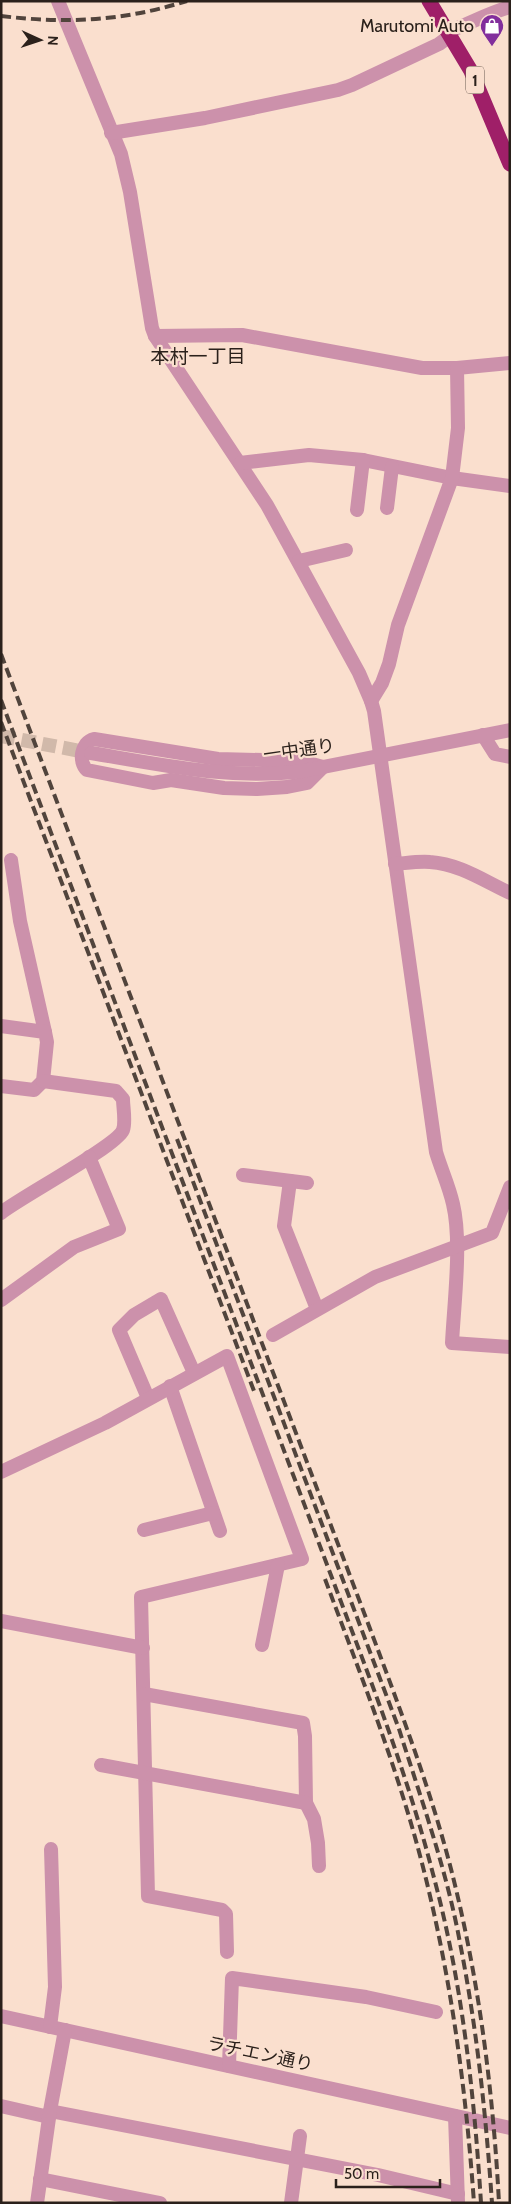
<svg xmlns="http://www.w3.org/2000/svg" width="511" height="2204" font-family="Cabin,'Noto Sans JP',sans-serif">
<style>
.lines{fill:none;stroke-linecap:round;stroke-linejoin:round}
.minor-tunnel{stroke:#d1b9aa;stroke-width:14;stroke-dasharray:14 7;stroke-linecap:butt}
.minor{stroke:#cc91ab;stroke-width:14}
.highway{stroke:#9f1f68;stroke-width:15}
.rail{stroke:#51443c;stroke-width:4;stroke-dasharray:10 5;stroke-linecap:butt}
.labels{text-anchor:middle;stroke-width:4.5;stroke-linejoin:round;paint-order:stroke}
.shield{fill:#fadfce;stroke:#695a51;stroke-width:1}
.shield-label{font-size:16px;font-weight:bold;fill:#2b211b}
.poi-label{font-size:18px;fill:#2b211b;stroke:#fadfce;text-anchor:end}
.street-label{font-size:18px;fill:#2b211b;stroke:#fadfce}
.neighbourhood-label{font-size:19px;fill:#2b211b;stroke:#fadfce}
</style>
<rect width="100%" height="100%" fill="#fadfce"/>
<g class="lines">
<path class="minor-tunnel" d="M1,736L91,753"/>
<g class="minor">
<path d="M58,1L121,154L130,192L152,328L155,336L267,505L359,673L371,701L374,711L436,1152C441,1169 449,1186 453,1204C462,1242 454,1303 452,1343L510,1347"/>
<path d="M447,32C469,24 488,13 510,7"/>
<path d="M111,133L205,118L338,90L352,85L439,44L450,36"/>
<path d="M155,336L242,335L422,368H457L510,363"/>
<path d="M240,463L309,455L363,460L452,478L510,486"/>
<path d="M387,508L392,467"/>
<path d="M357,510L363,460"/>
<path d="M299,561L346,550"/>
<path d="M371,701L382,683L389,664L398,625L452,478L458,428L457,368"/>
<path d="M483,735L495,754L510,757"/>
<path d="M94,739L218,759L301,761L323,767L307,783L287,787L257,789L224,788L171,780L153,783L87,770C78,762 81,742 94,739Z"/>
<path d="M91,753C162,765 231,780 303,771L510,730"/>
<path d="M11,860L20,921L45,1032"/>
<path d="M395,864C407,863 419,861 430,862C460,864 484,881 510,893"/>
<path d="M1,1026L45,1032L47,1042L43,1081L34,1090L1,1086"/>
<path d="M243,1175L307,1183"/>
<path d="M290,1181L284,1226L317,1309"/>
<path d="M1,1213C21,1197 117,1146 123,1130C126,1122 123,1107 123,1099L116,1091L43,1081"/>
<path d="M1,1300L74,1247L119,1229L89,1157"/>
<path d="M273,1335L375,1277L492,1233L510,1187"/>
<path d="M170,1386L220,1531"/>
<path d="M148,1398L119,1330L134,1315L161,1299L194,1373"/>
<path d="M1,1472L105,1423L227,1356L302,1559L141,1597L148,1896L222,1910L226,1914L227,1952"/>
<path d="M144,1530L213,1513"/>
<path d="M1,1621L143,1648"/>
<path d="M262,1645L278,1565"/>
<path d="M144,1694L303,1723L305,1736L306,1803L314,1819L318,1843L319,1866"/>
<path d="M101,1765L306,1803"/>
<path d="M1,2016L510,2128"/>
<path d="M50,2027L55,1987L51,1849"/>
<path d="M229,2066L232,1978L366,1997L436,2012"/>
<path d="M1,2106L49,2117"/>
<path d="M50,2111L378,2175L458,2194"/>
<path d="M455,2116L458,2202"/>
<path d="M40,2179L160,2203"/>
<path d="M37,2203L50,2111L65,2030"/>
<path d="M291,2203L300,2136"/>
</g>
<path class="highway" d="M429,1L471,71L510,164"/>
<g class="rail">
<path d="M1,16C68,24 123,21 187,1"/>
<path d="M1,654L366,1618C397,1701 429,1784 451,1869C479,1979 493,2090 499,2203"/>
<path d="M1,700L349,1623C380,1705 411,1788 433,1874C462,1981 474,2092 481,2203"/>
<path d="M1,722L254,1391"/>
<path d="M177,1139L399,1729C421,1799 447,1871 460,1943C477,2029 486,2116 492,2203"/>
<path d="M325,1579C361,1676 400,1774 425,1875C452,1984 466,2091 474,2203"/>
</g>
</g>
<defs>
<g id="shop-pin" transform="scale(1.25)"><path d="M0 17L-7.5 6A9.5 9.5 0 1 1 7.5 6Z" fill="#822e9c" stroke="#fadfce"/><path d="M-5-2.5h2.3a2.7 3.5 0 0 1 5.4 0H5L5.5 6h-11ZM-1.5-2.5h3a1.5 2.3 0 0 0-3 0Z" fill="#fff"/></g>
</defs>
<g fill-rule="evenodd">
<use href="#shop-pin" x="492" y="26"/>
</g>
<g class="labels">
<rect class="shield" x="466" y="66.5" width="18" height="27" rx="4"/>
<g class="shield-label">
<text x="475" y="86">1</text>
</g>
<g class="poi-label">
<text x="474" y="32">Marutomi Auto</text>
</g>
<g class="street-label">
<text transform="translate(299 750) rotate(-8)" y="6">一中通り</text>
<text transform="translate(260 2054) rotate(12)" y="6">ラチエン通り</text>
</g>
<g class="neighbourhood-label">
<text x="198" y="363">本村一丁目</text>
</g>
</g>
<rect width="511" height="2204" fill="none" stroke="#2b211b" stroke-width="5"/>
<g transform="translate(40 40) rotate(93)" stroke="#fadfce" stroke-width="4" paint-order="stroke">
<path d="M0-4L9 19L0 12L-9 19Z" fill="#2b211b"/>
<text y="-8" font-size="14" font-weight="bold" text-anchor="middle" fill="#2b211b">N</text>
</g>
<path d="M336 2179v8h104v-8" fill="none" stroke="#2b211b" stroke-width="2.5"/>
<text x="344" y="2179" font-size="15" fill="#2b211b" stroke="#fadfce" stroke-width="4" paint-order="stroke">50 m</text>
</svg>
